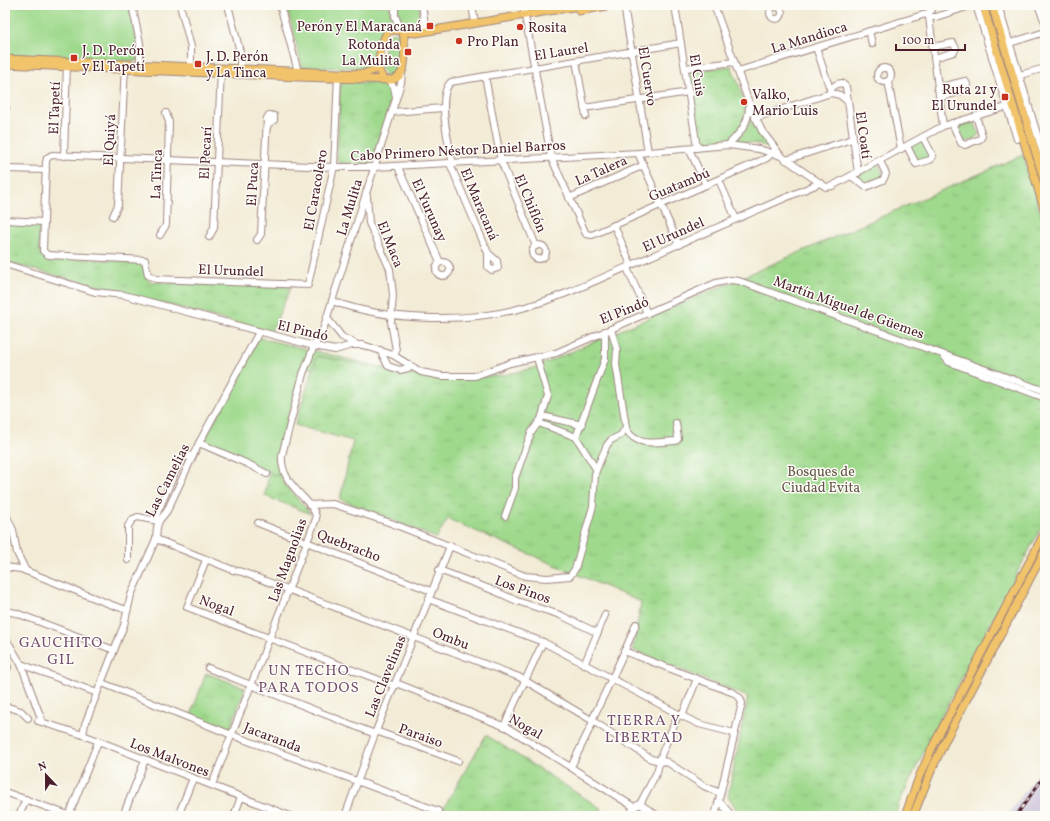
<svg xmlns="http://www.w3.org/2000/svg" width="1050" height="821" font-family="Vollkorn,serif">
<style>
.railway{fill:#c9bfd7}
.grass{fill:#9fd98c;stroke:#747c5c}
.park{fill:url(#park-tufts);stroke:#747c5c}
.lines{fill:none;stroke-linecap:round;stroke-linejoin:round}
.stream{stroke:#3dadb8;stroke-width:1.5}
.minor-casing{stroke:#9e8580;stroke-width:8}
.major-casing{stroke:#9e8580;stroke-width:9}
.minor{stroke:#fff;stroke-width:6}
.major{stroke:#f1c36a;stroke-width:7}
.rail-casing{stroke:#4a1f2b;stroke-width:3}
.rail{stroke:#fdfcf7;stroke-width:1.5;stroke-dasharray:4.5;stroke-linecap:butt}
.poi-dot{fill:#c8321e;stroke:#fdfcf7;stroke-width:1.5}
.labels{text-anchor:middle;stroke-width:3;stroke-linejoin:round;paint-order:stroke}
.poi-label{font-size:14px;fill:#4a1f2b;stroke:#fdfcf7;text-anchor:start}
.street-label{font-size:14px;fill:#4a1f2b;stroke:#fdfcf7}
.park-label{font-size:14px;fill:#645748;stroke:#fdfcf7}
.neighbourhood-label{font-size:15px;letter-spacing:1px;fill:#744f6e;stroke:#fdfcf7}
</style>
<defs>
<pattern id="park-tufts" width="24" height="20" patternUnits="userSpaceOnUse"><rect width="24" height="20" fill="#9fd98c"/><path d="M3 7l-1-3M5 7V3M7 7l1-3M15 17l-1-3M17 17v-4M19 17l1-3" fill="none" stroke="#8aba79"/></pattern>
</defs>
<rect width="100%" height="100%" fill="#fdfcf7"/>
<filter id="ink" filterUnits="userSpaceOnUse"><feTurbulence type="fractalNoise" baseFrequency=".025" numOctaves="2"/><feDisplacementMap in="SourceGraphic" scale="8" xChannelSelector="R" yChannelSelector="G"/><feConvolveMatrix kernelMatrix="1 2 1 2 8 2 1 2 1" color-interpolation-filters="sRGB"/></filter>
<filter id="wash" filterUnits="userSpaceOnUse"><feTurbulence type="fractalNoise" baseFrequency=".012" numOctaves="4" result="noise"/><feDisplacementMap in="SourceGraphic" scale="16" xChannelSelector="R" yChannelSelector="G"/><feGaussianBlur stdDeviation="0.9" result="paint"/><feColorMatrix in="noise" values="0 0 0 0 0 0 0 0 0 0 0 0 0 0 0 0 0 1.4 0 .05"/><feComposite in="paint" operator="in"/></filter>
<g filter="url(#wash)">
<rect width="100%" height="100%" fill="#f2ebd5"/>
<path class="railway" d="M1045,763V807L1039,816H1007Z"/>
<g class="grass">
<path d="M5,5H129L138,45L137,61L5,57Z"/>
<path d="M298,5H389L391,15L387,27L381,33L375,64L368,68L302,67L287,7Z"/>
<path d="M973,119L979,134L974,139L966,142L963,141L956,124Z"/>
<path d="M921,140L930,155L929,157L918,162L910,148V145Z"/>
<path d="M878,163L884,177L867,186L855,176Z"/>
<path d="M608,335L622,414L356,380L303,366C296,387 275,457 280,475H273L269,472L203,443L258,339L260,338L418,376C456,382 498,380 534,368C559,359 584,346 608,335Z"/>
</g>
<g class="park">
<path d="M397,5H419L422,28H406L399,21Z"/>
<path d="M393,32L398,33L402,40L399,72L393,77L386,76L381,67L386,38Z"/>
<path d="M731,66C741,90 760,127 724,142C718,144 707,143 700,144L688,72Z"/>
<path d="M344,82L385,83C391,85 393,90 393,96L372,160L367,164L340,163L337,160L340,85Z"/>
<path d="M751,117L755,126L772,148L771,149L760,144L734,142C743,134 748,129 751,117Z"/>
<path d="M1023,155L1045,228V520L938,723L899,803L895,816H745L739,813L728,796L748,697L633,650L641,602L448,519L436,538L340,499L353,441L295,425L317,356L442,380L503,375L534,368Z"/>
<path d="M5,223L35,224L40,229L39,250L44,257L141,262L144,266L146,278L151,282L291,287L271,332L5,262Z"/>
<path d="M269,472L273,475H280L285,485L311,514L265,496Z"/>
<path d="M206,673L245,688L230,729L191,715Z"/>
<path d="M486,735L602,809L597,816H439Z"/>
</g>
<g class="lines">
<path class="stream" d="M49,813V816"/>
</g>
</g>
<g filter="url(#ink)">
<g class="lines">
<g class="minor-casing">
<g id="minor">
<path d="M132,5L140,43V68"/>
<path d="M180,5L191,47V70"/>
<path d="M228,5L240,52V73"/>
<path d="M280,5L297,68L298,76"/>
<path d="M395,5V16L402,32"/>
<path d="M422,5L426,31"/>
<path d="M472,5L475,23"/>
<path d="M523,5L551,157L586,234L592,235L767,158L774,151"/>
<path d="M624,5L648,152"/>
<path d="M675,5L697,148"/>
<path d="M714,5L749,103L762,131L781,156L820,183"/>
<path d="M976,5L1017,139"/>
<path d="M998,5L1045,160"/>
<path d="M1038,5L1045,22"/>
<circle cx="776" cy="13" r="6"/>
<path d="M926,14L929,17L943,126"/>
<path d="M929,17H936L973,5"/>
<path d="M869,31L872,44"/>
<path d="M1010,43L1045,32"/>
<path d="M816,47L831,92"/>
<path d="M932,47L953,43L956,48L954,52L934,58"/>
<path d="M576,61L586,116"/>
<path d="M685,68L734,62"/>
<circle cx="884" cy="75" r="7"/>
<path d="M738,71L926,14L932,10L933,5"/>
<path d="M338,75L334,167L333,171L308,285L156,279L148,275L145,260L48,255L43,251L46,162L47,158L52,155L334,167H374L638,153L728,145L759,149L781,156"/>
<path d="M1020,75L1045,68"/>
<path d="M485,76L501,161L536,246"/>
<path d="M388,80L394,87L396,97"/>
<path d="M888,81L901,149"/>
<path d="M937,88L965,81L967,84L965,90L939,98"/>
<path d="M830,89L837,84L842,83L846,87L858,173"/>
<path d="M584,108L689,92"/>
<path d="M5,111L6,108"/>
<path d="M392,112L443,108"/>
<path d="M755,118L831,93L840,95L847,101"/>
<path d="M952,123L961,143L965,145L980,139L982,136L976,116"/>
<path d="M728,145C739,134 749,124 749,106"/>
<path d="M907,146L916,164L930,160L933,156L923,137"/>
<path d="M689,149L706,185"/>
<path d="M638,153L679,245"/>
<path d="M64,156L67,63"/>
<path d="M786,160L852,139"/>
<path d="M450,164L488,253V267L492,270L498,268L497,261L488,253"/>
<path d="M453,164C449,146 436,95 451,82L681,43"/>
<path d="M398,167L440,262"/>
<path d="M5,169L46,170"/>
<path d="M851,176L866,187L883,180L886,174L880,161"/>
<path d="M719,180L736,219"/>
<path d="M367,196L369,223L390,269L393,295L391,322L396,350L395,355"/>
<path d="M569,198L644,165"/>
<path d="M113,216L118,205L125,66"/>
<path d="M5,220L44,222"/>
<path d="M614,225L631,265"/>
<path d="M160,235L166,225L169,122L166,113"/>
<path d="M209,237L214,228L221,70"/>
<path d="M257,240L261,234L267,118L269,115L274,116V120L268,124L267,128"/>
<circle cx="539" cy="252" r="7"/>
<circle cx="443" cy="269" r="7"/>
<path d="M5,264L95,292L124,295L314,346L335,350L352,345H363L393,355L421,372L442,376H475L510,363L556,353L716,283L731,280L739,281L1045,391"/>
<path d="M627,268L647,313"/>
<path d="M332,301C386,321 463,323 518,309C561,298 604,277 645,259C703,234 761,208 820,183L826,187L832,186L943,126L1006,107"/>
<path d="M327,318L342,337L356,344"/>
<path d="M380,350L388,366L400,370L412,367"/>
<path d="M944,356L949,362L1045,398"/>
<path d="M542,416L582,425"/>
<path d="M539,423L576,437L596,469"/>
<path d="M626,429C637,448 657,442 676,441L678,439L676,423"/>
<path d="M576,437L605,359V331"/>
<path d="M199,443L248,464L267,474"/>
<path d="M309,505L333,504L391,523L525,576L547,578L570,576L575,569L593,506L595,474L599,463L607,445L611,440L621,435L626,427L616,364L617,350L611,329"/>
<path d="M5,512L13,530L17,553L26,571"/>
<path d="M505,516L515,488V478L531,433L541,419L548,396L537,358"/>
<path d="M154,520L180,461L185,457L193,455"/>
<path d="M258,523L431,591"/>
<path d="M156,539L233,570L242,572L519,677L593,721L651,759L667,762L704,786L720,793"/>
<path d="M128,560V526L133,519L138,517L158,521"/>
<path d="M206,560L187,607L395,686"/>
<path d="M5,567L21,569L112,605L127,610"/>
<path d="M439,570L495,591L517,601L560,615L598,633"/>
<path d="M428,599L543,642L682,716L699,724L734,733"/>
<path d="M5,611L16,613L114,650"/>
<path d="M5,637L21,664L42,721"/>
<path d="M624,651L734,693L740,698L742,703L715,816"/>
<path d="M5,662L8,667"/>
<path d="M21,664L97,693"/>
<path d="M584,665L605,615"/>
<path d="M208,668L375,734"/>
<path d="M102,683L232,735L438,811"/>
<path d="M396,683L508,728L634,807"/>
<path d="M5,706L21,711L28,718"/>
<path d="M682,716L697,679"/>
<path d="M38,721L83,735L290,816"/>
<path d="M504,726L543,642"/>
<path d="M376,731L458,761"/>
<path d="M83,735L85,724L124,625L131,595L156,539L157,527L159,521L167,511L199,443L259,332"/>
<path d="M571,767L592,724L594,716C608,686 624,655 636,624"/>
<path d="M212,785L316,519C317,501 279,487 282,455L303,374L314,346L323,330L332,301L401,83L402,74"/>
<path d="M5,792L71,816"/>
<path d="M719,801L732,816"/>
<path d="M640,804L658,816"/>
<path d="M69,815L98,742"/>
<path d="M19,816L26,799"/>
<path d="M123,816L145,760"/>
<path d="M178,816L193,778"/>
<path d="M234,816L241,797"/>
<path d="M345,816L376,731L450,546"/>
<path d="M629,816L634,807L640,804L657,772L662,753L678,715"/>
</g>
</g>
<g class="major-casing">
<g id="major">
<path d="M983,5L1045,212"/>
<path d="M992,5L1045,184"/>
<path d="M579,11L612,5"/>
<path d="M5,59L338,73L364,74L379,68"/>
<path d="M5,64L298,77L392,80C409,76 404,50 404,37L402,32"/>
<path d="M385,79C382,77 379,73 379,68C378,60 382,36 389,31C397,28 406,33 416,33L585,5"/>
<path d="M905,816L919,777L934,744L1045,532"/>
<path d="M913,816L931,771L946,739L1045,550"/>
</g>
</g>
<use href="#minor" class="minor"/>
<use href="#major" class="major"/>
<g class="rail-casing">
<path id="rail" d="M1016,816L1045,775"/>
</g>
<use href="#rail" class="rail"/>
</g>
</g>
<g class="poi-dot">
<rect x="426" y="22" width="8" height="8" rx="2"/>
<circle cx="520" cy="27" r="4"/>
<circle cx="459" cy="41" r="4"/>
<rect x="404" y="48" width="8" height="8" rx="2"/>
<rect x="70" y="54" width="8" height="8" rx="2"/>
<rect x="194" y="60" width="8" height="8" rx="2"/>
<rect x="1001" y="93" width="8" height="8" rx="2"/>
<circle cx="744" cy="102" r="4"/>
</g>
<g class="labels">
<g class="poi-label">
<text x="422" y="31" text-anchor="end">Perón y El Maracaná</text>
<text x="528" y="32">Rosita</text>
<text x="467" y="46">Pro Plan</text>
<text x="400" y="49" text-anchor="end">Rotonda<tspan x="400" dy="16">La Mulita</tspan></text>
<text x="82" y="55">J. D. Perón<tspan x="82" dy="16">y El Tapetí</tspan></text>
<text x="206" y="61">J. D. Perón<tspan x="206" dy="16">y La Tinca</tspan></text>
<text x="997" y="94" text-anchor="end">Ruta 21 y<tspan x="997" dy="16">El Urundel</tspan></text>
<text x="752" y="99">Valko,<tspan x="752" dy="16">Mario Luis</tspan></text>
</g>
<g class="street-label">
<text transform="translate(809 37) rotate(-17)" y="5">La Mandioca</text>
<text transform="translate(561 51) rotate(-9)" y="5">El Laurel</text>
<text transform="translate(698 75) rotate(81)" y="5">El Cuis</text>
<text transform="translate(648 76) rotate(81)" y="5">El Cuervo</text>
<text transform="translate(54 108) rotate(-88)" y="5">El Tapetí</text>
<text transform="translate(864 135) rotate(82)" y="5">El Coatí</text>
<text transform="translate(109 140) rotate(-87)" y="5">El Quiyá</text>
<text transform="translate(458 150) rotate(-3)" y="5">Cabo Primero Néstor Daniel Barros</text>
<text transform="translate(205 153) rotate(-87)" y="5">El Pecarí</text>
<text transform="translate(601 170) rotate(-24)" y="5">La Talera</text>
<text transform="translate(156 174) rotate(-88)" y="5">La Tinca</text>
<text transform="translate(252 184) rotate(-87)" y="5">El Puca</text>
<text transform="translate(679 184) rotate(-23)" y="5">Guatambú</text>
<text transform="translate(315 190) rotate(-80)" y="5">El Caracolero</text>
<text transform="translate(531 203) rotate(67)" y="5">El Chiflón</text>
<text transform="translate(480 204) rotate(67)" y="5">El Maracaná</text>
<text transform="translate(349 207) rotate(-73)" y="5">La Mulita</text>
<text transform="translate(430 210) rotate(66)" y="5">El Yurunay</text>
<text transform="translate(673 234) rotate(-24)" y="5">El Urundel</text>
<text transform="translate(391 244) rotate(68)" y="5">El Maca</text>
<text transform="translate(231 270) rotate(2)" y="5">El Urundel</text>
<text transform="translate(849 307) rotate(20)" y="5">Martín Miguel de Güemes</text>
<text transform="translate(624 310) rotate(-22)" y="5">El Pindó</text>
<text transform="translate(303 330) rotate(13)" y="5">El Pindó</text>
<text transform="translate(167 480) rotate(-63)" y="5">Las Camelias</text>
<text transform="translate(349 545) rotate(21)" y="5">Quebracho</text>
<text transform="translate(287 560) rotate(-70)" y="5">Las Magnolias</text>
<text transform="translate(523 589) rotate(20)" y="5">Los Pinos</text>
<text transform="translate(217 605) rotate(20)" y="5">Nogal</text>
<text transform="translate(451 638) rotate(21)" y="5">Ombu</text>
<text transform="translate(385 676) rotate(-68)" y="5">Las Clavelinas</text>
<text transform="translate(526 726) rotate(30)" y="5">Nogal</text>
<text transform="translate(421 735) rotate(20)" y="5">Paraiso</text>
<text transform="translate(273 737) rotate(21)" y="5">Jacaranda</text>
<text transform="translate(170 757) rotate(21)" y="5">Los Malvones</text>
</g>
<g class="park-label">
<text x="821" y="476">Bosques de<tspan x="821" dy="16">Ciudad Evita</tspan></text>
</g>
<g class="neighbourhood-label">
<text x="61" y="647">GAUCHITO<tspan x="61" dy="17">GIL</tspan></text>
<text x="309" y="675">UN TECHO<tspan x="309" dy="17">PARA TODOS</tspan></text>
<text x="644" y="725">TIERRA Y<tspan x="644" dy="17">LIBERTAD</tspan></text>
</g>
</g>
<rect width="1050" height="821" fill="none" stroke="#fdfcf7" stroke-width="20"/>
<g transform="translate(46 775) rotate(338)" stroke="#fdfcf7" stroke-width="3" paint-order="stroke">
<path d="M0-3L7 15L0 10L-7 15Z" fill="#4a1f2b"/>
<text y="-6" font-size="11" font-weight="bold" text-anchor="middle" fill="#4a1f2b">N</text>
</g>
<path d="M896 44v6h69v-6" fill="none" stroke="#4a1f2b" stroke-width="2"/>
<text x="902" y="44" font-size="12" fill="#4a1f2b" stroke="#fdfcf7" stroke-width="3" paint-order="stroke">100 m</text>
</svg>
